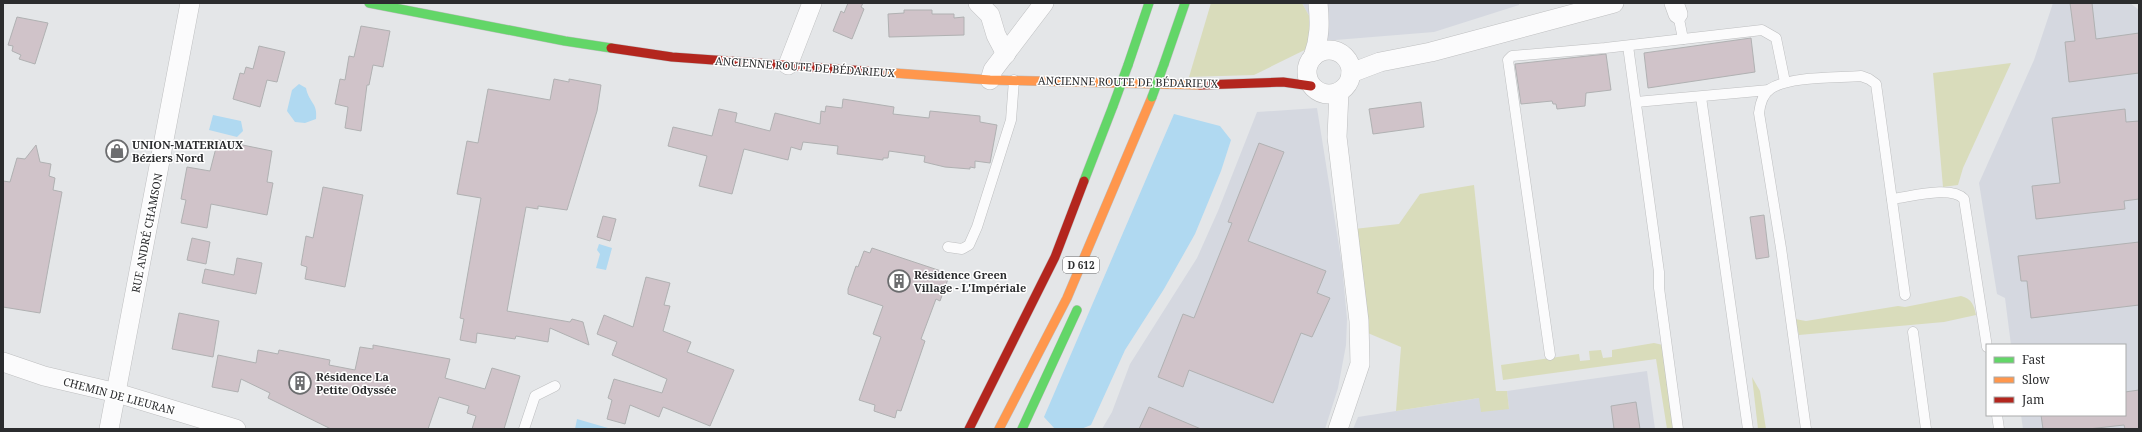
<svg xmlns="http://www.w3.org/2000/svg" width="2142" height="432" font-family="'Noto Serif',serif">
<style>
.built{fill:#d5d8e0}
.green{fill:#d9dcbb}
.water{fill:#b0d9f1}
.building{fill:#d0c3c9;stroke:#b0b1b2}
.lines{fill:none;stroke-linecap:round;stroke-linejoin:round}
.lane-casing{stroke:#bebfc0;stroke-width:11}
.street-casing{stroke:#bebfc0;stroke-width:20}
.fast-casing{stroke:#bebfc0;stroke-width:10}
.slow-casing{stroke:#bebfc0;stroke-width:10}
.jam-casing{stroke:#bebfc0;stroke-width:10}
.lane{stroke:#fbfbfc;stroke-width:10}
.street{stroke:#fbfbfc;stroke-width:19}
.fast{stroke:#63d668;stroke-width:9}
.slow{stroke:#ff974d;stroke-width:9}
.jam{stroke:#b3261e;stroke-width:9}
.fast-bridge-casing{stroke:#bebfc0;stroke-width:10;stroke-linecap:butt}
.fast-bridge{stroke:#63d668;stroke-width:9}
.labels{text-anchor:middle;stroke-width:3;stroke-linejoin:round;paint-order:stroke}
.shield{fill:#fff;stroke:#6b6b6d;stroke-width:1}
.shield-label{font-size:10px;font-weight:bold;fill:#2b2c2e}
.street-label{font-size:11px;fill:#2b2c2e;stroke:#fff}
.poi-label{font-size:11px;font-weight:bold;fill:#2b2c2e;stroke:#fff;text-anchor:start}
</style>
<rect width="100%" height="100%" fill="#e4e6e8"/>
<g class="built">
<path d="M1302,3H1519V5L1434,32L1323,41Z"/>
<path d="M2053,3H2130L2139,10V429H2023L2021,415H2125V345H2011L2005,298L1997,294L1979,183L2034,60Z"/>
<path d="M1317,108L1342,265L1347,319L1346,345L1338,388L1325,429H1102L1112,412L1130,364L1197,258L1218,211L1257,112Z"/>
<path d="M1647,371L1655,429H1353L1358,417L1479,398L1509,409L1507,391Z"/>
</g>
<g class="green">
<path d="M1211,3H1302L1323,41L1254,75L1189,77Z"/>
<path d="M2011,63L1963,168L1958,185L1943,187L1933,73Z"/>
<path d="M1474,185L1496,391H1507L1509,409L1481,412L1479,398L1396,411L1401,347L1363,331L1354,229L1399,224L1420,194Z"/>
<path d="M1961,296C1972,299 1974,305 1976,315L1944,322L1799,335L1795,319L1806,321L1898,306L1905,307Z"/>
<path d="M1654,343L1663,345L1675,429H1667L1656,359L1503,380L1501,365L1579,354L1580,361L1590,360L1589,351L1601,350L1603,358L1612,357V350Z"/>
<path d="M1752,377L1760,391L1766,429H1758Z"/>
</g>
<g class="water">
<path d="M299,84L306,88C309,103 318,103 316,119L305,123L295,122L287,111L292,90Z"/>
<path d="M1174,114L1220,126L1231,140L1221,171L1195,234L1164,289L1125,350L1091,425L1081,429H1055L1044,417Z"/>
<path d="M213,115L241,121L243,131L237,137L209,130Z"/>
<path d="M599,244L612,248L606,270L596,268L600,254L597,250Z"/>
<path d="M577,419L608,428L607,429H575Z"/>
</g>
<g class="building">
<path d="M848,3H863L861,7L864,9L852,39L833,31L841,11L844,13Z"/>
<path d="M2070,3H2092L2096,39L2139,33V73L2069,82L2065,42L2075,41Z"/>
<path d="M904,10H932V14H954V18L964,17V35L889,37L888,14L904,13Z"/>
<path d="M17,17L48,23L35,64L19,59L21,55L12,51L13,46L8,45Z"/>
<path d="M361,26L390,31L383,67L373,65L369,85H367L361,131L345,128L348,107L335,104L340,79L345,80L349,56L354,57Z"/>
<path d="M1751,38L1755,72L1648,88L1644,53Z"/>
<path d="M259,46L285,52L277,82L267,80L260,107L233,99L240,73L244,74L246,67L253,69Z"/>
<path d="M1606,54L1611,90L1586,93L1585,106L1557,109L1556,104H1553L1552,101L1521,104L1515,64Z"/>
<path d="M554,79L569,82V79L601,85L597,111L567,210L538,206V209L526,207L507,311L570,322L572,319L583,322L589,345L550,328L548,342L516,336L515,339L477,333L476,343L460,340L464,319L460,318L481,198L457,194L467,141L478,143L488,89L550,100Z"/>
<path d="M843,99L894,107L893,114L929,118L930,111L980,116V122L997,125L990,163L975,161V168L970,167V169L945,167L924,162L925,156L889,151L888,158H883V160L837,154L838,146L803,142L801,150L791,147L788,160L744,149L732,194L699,186L707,156L668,146L673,127L712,136L719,109L737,113L735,122L770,131L775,113L820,124L821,111L825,112L826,106L842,108Z"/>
<path d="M1421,102L1424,127L1373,134L1369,109Z"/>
<path d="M2125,109L2126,122L2139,121V199L2124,201L2125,209L2036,219L2032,186L2060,183L2052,118Z"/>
<path d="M218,140L272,151L267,182L273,183L267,215L211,204L207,228L181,223L186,200L181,199L187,167L210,171Z"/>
<path d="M1259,143L1284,152L1248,241L1326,271L1317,293L1330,298L1312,337L1301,333L1273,403L1189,370L1183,387L1158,377L1183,314L1194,318L1232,223L1228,222Z"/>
<path d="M36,145L40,162L51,164L49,176L55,178L53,190L62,192L40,313L3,307V181L10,182L17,158L25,159Z"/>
<path d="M323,187L363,195L345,287L305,279L307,267L301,265L306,236L313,238Z"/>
<path d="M1764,215L1769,257L1756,259L1750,217Z"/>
<path d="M603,216L616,219L610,241L597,237Z"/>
<path d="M192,238L210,242L206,264L187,260Z"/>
<path d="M2139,242V305L2031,318L2027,281H2021L2018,256Z"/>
<path d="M872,248L941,271L939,277L948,279L940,301L936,299L921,339L925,341L901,411L897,410L895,418L874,411L875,405L859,400L881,337L873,334L883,306L848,294V289L856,266L858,267L864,251L870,253Z"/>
<path d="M237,258L262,263L256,294L202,283L205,269L234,275Z"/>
<path d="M646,277L670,283L664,305L670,306L663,331L691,342L687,352L734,370L710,426L663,407L659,417L630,405L625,424L607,419L612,400L608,398L614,379L662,393L667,379L612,355L617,342L597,334L604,315L633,327Z"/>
<path d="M179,313L219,321L213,357L172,349Z"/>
<path d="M373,345L450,359L445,378L485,389L492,368L520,376L504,429H472L476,416L467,413L469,406L439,397L428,429H331L268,398L270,393L241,379L238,392L212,387L218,355L256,363L258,350L278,354L279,350L330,360L329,365L355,370L360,347L373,349Z"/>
<path d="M2139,390V429H2125L2124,425L2088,429H2043L2041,415H2125V392Z"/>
<path d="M1636,402L1640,429H1614L1611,406Z"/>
<path d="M1149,407L1201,429H1139Z"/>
</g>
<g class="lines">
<g class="lane-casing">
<g id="lane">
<path d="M1678,14L1683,39"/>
<path d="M1628,46L1659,272V288L1678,429"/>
<path d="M1701,97L1748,429"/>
<path d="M1636,102L1769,90"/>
<path d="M1892,199C1910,197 1951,185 1964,199L1987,347"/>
<path d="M948,247L962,249L969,245L977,227L1011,120L1014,80"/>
<path d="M1913,332L1926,429"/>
<path d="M1550,355L1508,60L1512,56L1605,48L1762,30L1776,38L1785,82"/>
<path d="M1997,415L1999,429"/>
<path d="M524,429L535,396L555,386"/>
<path d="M1806,429L1781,248L1759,113C1760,104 1762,95 1770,89C1789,76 1837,78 1861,76L1869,79L1876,84L1905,295"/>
</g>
</g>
<g class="street-casing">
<g id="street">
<path d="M978,3L990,15L996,35L1006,54"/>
<path d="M1674,3L1678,14"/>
<circle cx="1329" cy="72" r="22"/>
<path d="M1313,57C1320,38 1320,23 1318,3"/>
<path d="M788,65L812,3"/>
<path d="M1351,73L1380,62L1431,52L1614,3"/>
<path d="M990,80L993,70L1044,3"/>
<path d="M3,362L44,376L117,393L236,429"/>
<path d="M109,429L190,3"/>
<path d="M1338,429L1360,364L1359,321L1337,137L1339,92"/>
</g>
</g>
<g class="fast-casing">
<g id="fast">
<path d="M369,3L565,41L611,48"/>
<path d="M1164,64L1185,3"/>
<path d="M1128,65L1149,3"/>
<path d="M1084,181L1113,106"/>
<path d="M1022,429L1077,310"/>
</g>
</g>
<g class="slow-casing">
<g id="slow">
<path d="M880,72L990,80L1200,85"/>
<path d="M999,429L1067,298L1152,97"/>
</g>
</g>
<g class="jam-casing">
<g id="jam">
<path d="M611,48L672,57L880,72"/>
<path d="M1200,85L1283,82L1311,86"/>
<path d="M969,429L1055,257L1084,181"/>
</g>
</g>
<use href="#lane" class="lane"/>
<use href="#street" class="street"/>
<use href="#fast" class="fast"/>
<use href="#slow" class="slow"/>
<use href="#jam" class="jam"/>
<g class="fast-bridge-casing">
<g id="fast-bridge">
<path d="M1152,97L1164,64"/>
<path d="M1113,106L1128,65"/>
</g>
</g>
<use href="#fast-bridge" class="fast-bridge"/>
</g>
<defs>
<g id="shop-ring" transform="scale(1.15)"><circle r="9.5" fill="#fff" stroke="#6c6d6f" stroke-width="1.5"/><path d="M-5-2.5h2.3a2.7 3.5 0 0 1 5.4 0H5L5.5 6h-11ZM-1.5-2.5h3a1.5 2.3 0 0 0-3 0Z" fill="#6c6d6f"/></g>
<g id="building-ring" transform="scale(1.15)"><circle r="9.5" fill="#fff" stroke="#6c6d6f" stroke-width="1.5"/><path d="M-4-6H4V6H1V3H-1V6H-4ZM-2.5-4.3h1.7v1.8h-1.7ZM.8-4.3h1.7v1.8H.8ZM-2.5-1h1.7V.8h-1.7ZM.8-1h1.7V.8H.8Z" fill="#6c6d6f"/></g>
</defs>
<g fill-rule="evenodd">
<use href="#shop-ring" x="117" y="151"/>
<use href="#building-ring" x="899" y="281"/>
<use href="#building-ring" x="300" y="383"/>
</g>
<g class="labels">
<rect class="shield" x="1063" y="257" width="36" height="16" rx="3"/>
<g class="shield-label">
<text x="1081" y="269">D 612</text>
</g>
<g class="street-label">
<text transform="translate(805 67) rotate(4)" y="4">ANCIENNE ROUTE DE BÉDARIEUX</text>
<text transform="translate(1128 82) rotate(1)" y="4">ANCIENNE ROUTE DE BÉDARIEUX</text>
<text transform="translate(147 233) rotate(-79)" y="4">RUE ANDRÉ CHAMSON</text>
<text transform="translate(119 396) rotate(15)" y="4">CHEMIN DE LIEURAN</text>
</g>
<g class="poi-label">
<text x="132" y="149">UNION-MATERIAUX<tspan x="132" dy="13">Béziers Nord</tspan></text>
<text x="914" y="279">Résidence Green<tspan x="914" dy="13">Village - L'Impériale</tspan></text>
<text x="316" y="381">Résidence La<tspan x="316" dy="13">Petite Odyssée</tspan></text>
</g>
</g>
<rect width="2142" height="432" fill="none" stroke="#2b2c2e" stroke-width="8"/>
<rect x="1986" y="344" width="140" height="72" fill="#ffffff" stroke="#aaabab"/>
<rect x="1994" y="357" width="20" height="6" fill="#63d668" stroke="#aaabab"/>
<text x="2022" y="364" font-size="12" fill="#2b2c2e">Fast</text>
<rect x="1994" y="377" width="20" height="6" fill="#ff974d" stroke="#aaabab"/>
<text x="2022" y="384" font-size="12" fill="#2b2c2e">Slow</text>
<rect x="1994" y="397" width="20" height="6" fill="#b3261e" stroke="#aaabab"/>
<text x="2022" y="404" font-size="12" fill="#2b2c2e">Jam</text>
</svg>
